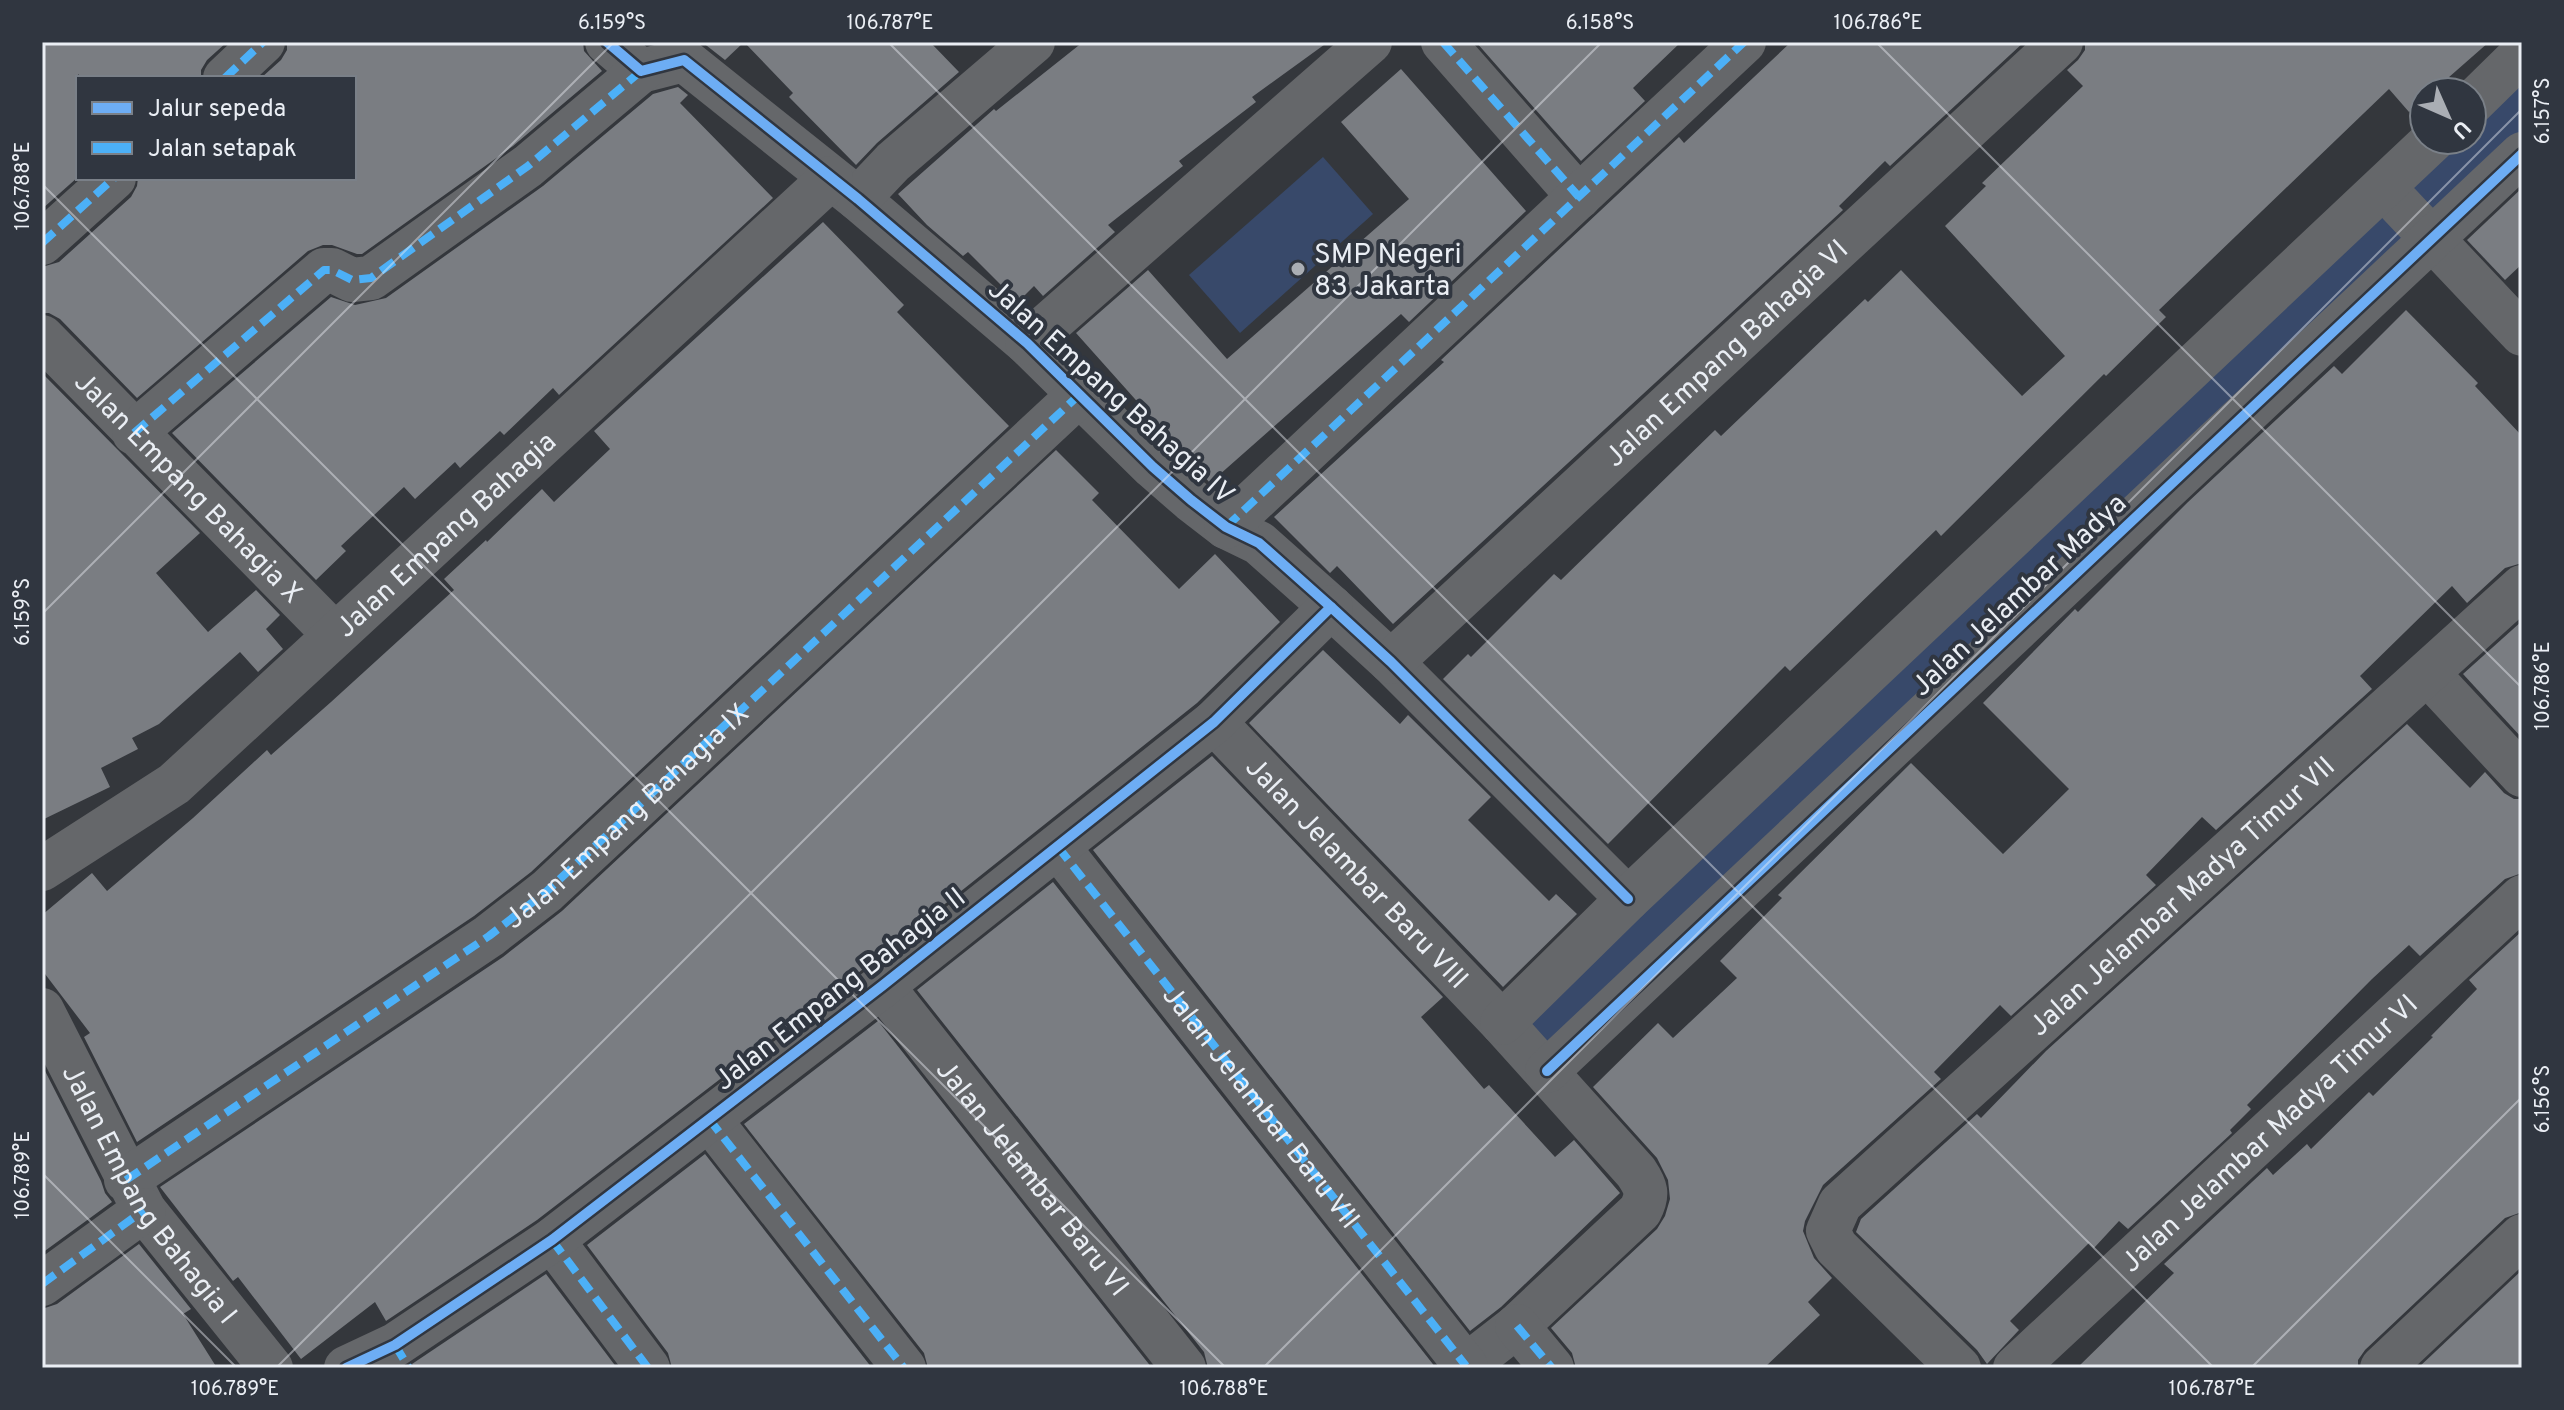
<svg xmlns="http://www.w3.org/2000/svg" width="2564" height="1410" font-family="Overpass,sans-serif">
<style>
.green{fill:#38496a}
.building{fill:#7a7d82}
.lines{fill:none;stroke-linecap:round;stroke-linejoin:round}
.minor{stroke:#65676a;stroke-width:44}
.quiet{stroke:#4cb0f7;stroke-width:8;stroke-dasharray:16 8;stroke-linecap:butt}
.cycleway-casing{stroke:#303640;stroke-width:15}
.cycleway{stroke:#6dadf4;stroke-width:10}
.ticks{fill:none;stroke:#eaeef4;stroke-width:2;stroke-opacity:0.45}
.poi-dot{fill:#aaaeb4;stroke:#303640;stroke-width:3}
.labels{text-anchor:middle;stroke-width:8;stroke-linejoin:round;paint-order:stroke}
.poi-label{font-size:28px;fill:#eaeef4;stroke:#303640;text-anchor:start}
.street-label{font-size:28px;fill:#eaeef4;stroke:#303640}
.neatline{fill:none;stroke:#eaeef4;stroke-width:3}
.ticks-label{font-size:20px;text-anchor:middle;fill:#eaeef4}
</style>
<rect width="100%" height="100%" fill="#34373c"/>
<g class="green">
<path d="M2504,42H2522V153L1546,1051L1519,1008L2424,140H2472V92H2453Z"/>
<path d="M1323,157L1373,214L1240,333L1189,275Z"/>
</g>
<g class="building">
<path d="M42,42H227L207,60L201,70V78H82L78,74V177L42,209Z"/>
<path d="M287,42H583L584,51L602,71L513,146L362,254H357L332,245H323L308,251L137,398L60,319L49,313H42V267L59,262L131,197L137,186L138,178H354V78H261L281,60L287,50Z"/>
<path d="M702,42H744L725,60Z"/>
<path d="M744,42H930L959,72L877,143L856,165L789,97L793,93Z"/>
<path d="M1083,42H1328L1252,97L1256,102L1179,161L1183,166L1108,225L1115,232L1043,296L1034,286L1018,302L968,252L963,256L927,225L898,194L994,109L996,111Z"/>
<path d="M1476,42H1681L1633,88L1645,101L1581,161Z"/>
<path d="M1791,42H2024L1890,166L1885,161L1839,206L1843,210L1393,624L1337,566L1330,573L1274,517L1444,362L1441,360L1679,137L1684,143Z"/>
<path d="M2085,42H2489L2432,92H2424V99L2409,112L2389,89L2159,310L2166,317L2106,376L2104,374L1941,536L1936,530L1790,671L1785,666L1608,844L1443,679L1468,654L1471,657L1554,574L1561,580L1715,430L1721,436L1865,299L1868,302L1901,270L2022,396L2065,356L1945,226L1986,186L1982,183L2083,86L2067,70L2078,60L2085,50Z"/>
<path d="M1401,69L1526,211L1409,322L1401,314L1210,483L1076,333L1148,270L1227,359L1409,199L1341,122Z"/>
<path d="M678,87L688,95L680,103L773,198L559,395L553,388L504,435L500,431L460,468L455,462L415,499L404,487L341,546L346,551L316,580L172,433L331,297L355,305L386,298L543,186L653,94Z"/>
<path d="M2522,188V264L2505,280L2467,240Z"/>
<path d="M823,222L904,305L897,312L1009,426L531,872L474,916L137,1142L84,1037L90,1033L42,970V915L92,873L107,891L193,818L267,750L271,755L331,702L454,590L444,579L486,540L487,542L542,489L554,502L610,449L594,431Z"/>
<path d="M2406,310L2478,383L2475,386L2522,436V563L2505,568L2467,603L2452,586L2360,676L2372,689L2216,830L2202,817L2146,875L2156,885L2011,1016L2000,1005L1934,1072L1941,1079L1823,1185L1805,1221L1803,1231L1814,1258L1832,1278L1808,1302L1820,1315L1764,1368H1576L1572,1353L1551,1328L1657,1229L1665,1216L1670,1199L1668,1180L1657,1158L1593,1087L1658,1023L1673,1038L1737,978L1720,961L1782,898L1778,895L1911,763L2003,854L2069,789L1983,703L2075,609L2078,612L2188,502L2334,366L2342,374Z"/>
<path d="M42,373L200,533L156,573L208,632L256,590L280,615L266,629L283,649L258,672L240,652L159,724L132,738L138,749L101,768L110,787L42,820Z"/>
<path d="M1056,450L1099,493L1092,500L1179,589L1215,554L1280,622L1197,703L867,966L537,1220L386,1321L375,1302L301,1359L238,1277L233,1281L160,1187L503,957L562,911Z"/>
<path d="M2522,621V738L2463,674Z"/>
<path d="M1323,650L1400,724L1408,715L1491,797L1468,820L1549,901L1556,894L1577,914L1503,987L1249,723Z"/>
<path d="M2407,724L2470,788L2485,772L2504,793L2514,799H2522V873L2505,879L2420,956L2409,945L2372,979L2247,1105L2251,1109L2230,1130L2232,1133L2128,1229L2119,1221L2094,1248L2089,1243L2010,1321L2019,1330L1987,1364L1977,1350L1856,1232L1861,1219L1977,1114L1981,1118L2046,1051Z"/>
<path d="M1212,756L1443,997L1421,1017L1484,1089L1489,1085L1555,1157L1574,1140L1620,1193L1501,1307L1470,1331L1093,850Z"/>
<path d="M1053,882L1436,1368H1208L1204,1352L917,990Z"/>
<path d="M2522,931V1212L2505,1218L2365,1350L2358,1360V1368H2077L2174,1273L2164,1264L2267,1168L2273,1175L2307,1144L2311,1149L2369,1092L2373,1096L2433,1037L2431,1036L2477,989L2469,980Z"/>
<path d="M878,1021L1152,1368H928L924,1353L744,1124Z"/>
<path d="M42,1065L101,1181L105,1193L112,1202L42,1253Z"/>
<path d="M705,1154L872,1368H672L668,1353L587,1245Z"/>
<path d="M139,1244L191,1309L183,1314L217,1368H42V1309L57,1304Z"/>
<path d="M2522,1270V1368H2418Z"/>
<path d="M546,1274L617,1368H415L412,1364Z"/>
</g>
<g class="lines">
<g class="minor">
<path d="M607,42L641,71L684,60L858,199L1027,343L1153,467L1191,500L1226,527L1259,543L1331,607L1391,662L1628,899"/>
<path d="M1443,42L1579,197"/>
<path d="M225,78L263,42"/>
<path d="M2472,103L2522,54"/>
<path d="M2384,188L2522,334"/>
<path d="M858,199L893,162L1033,42"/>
<path d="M42,243L114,178"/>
<path id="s1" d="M42,337L335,635"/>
<path d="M1027,343L1370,42"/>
<path d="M134,433L324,270H332L352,280L371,278L528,166L641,71"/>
<path d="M1226,527L1744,42"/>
<path id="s2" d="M1391,662L2061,42"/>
<path d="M2428,674L2522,775"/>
<path id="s3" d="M1214,722L1502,1023L1636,1172C1646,1187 1649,1194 1640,1211L1517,1326L1463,1368"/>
<path id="s4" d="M1058,847L1466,1366"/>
<path id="s5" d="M42,869L174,784L831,178"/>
<path id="s6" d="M882,986L1184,1368"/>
<path id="s7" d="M42,1010L144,1210L271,1368"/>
<path d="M1502,1023L1628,899L2433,140"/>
<path d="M1547,1071L2522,154"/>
<path d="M709,1119L904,1368"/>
<path d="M126,1180L489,936L547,891L1080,394"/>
<path d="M552,1240L648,1368"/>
<path d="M42,1284L144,1210"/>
<path d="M1517,1326L1552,1368"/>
<path d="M346,1368L395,1345L552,1240L882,986L1214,722L1331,607"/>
<path id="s8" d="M1959,1368L1836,1247L1828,1231L1840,1204L2522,587"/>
<path id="s9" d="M2015,1368L2522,897"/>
<path d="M2382,1368L2522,1236"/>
</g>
<g class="quiet">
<path d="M1443,42L1579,197"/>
<path d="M225,78L263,42"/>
<path d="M42,243L114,178"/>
<path d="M134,433L324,270H332L352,280L371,278L528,166L641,71"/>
<path d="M1226,527L1744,42"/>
<path d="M1058,847L1466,1366"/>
<path d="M709,1119L904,1368"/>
<path id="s10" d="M126,1180L489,936L547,891L1080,394"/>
<path d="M552,1240L648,1368"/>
<path d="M42,1284L144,1210"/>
<path d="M1517,1326L1552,1368"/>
<path d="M395,1345L409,1368"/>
</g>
<g class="cycleway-casing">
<g id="cycleway">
<path d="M607,42L641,71L684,60L858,199L1027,343L1153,467L1191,500L1226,527L1259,543L1331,607L1391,662L1628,899"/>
<path d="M1547,1071L2522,154"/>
<path d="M346,1368L395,1345L552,1240L882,986L1214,722L1331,607"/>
</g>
</g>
<use href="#cycleway" class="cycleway"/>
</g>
<path class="ticks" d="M888,42L2214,1368M1876,42L2522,688M42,184L1226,1368M42,614L614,42M42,1173L237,1368M276,1368L1602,42M1263,1368L2522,109M2251,1368L2522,1097"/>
<circle class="poi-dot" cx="1298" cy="269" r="8"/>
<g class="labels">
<g class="poi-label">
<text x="1314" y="263">SMP Negeri<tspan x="1314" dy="32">83 Jakarta</tspan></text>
</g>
<g class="street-label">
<text dy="10" stroke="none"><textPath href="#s2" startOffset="456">Jalan Empang Bahagia VI</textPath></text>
<text transform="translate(1112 391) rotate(42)" y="10">Jalan Empang Bahagia IV</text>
<text dy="10" stroke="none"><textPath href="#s1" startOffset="210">Jalan Empang Bahagia X</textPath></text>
<text dy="10" stroke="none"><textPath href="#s5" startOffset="526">Jalan Empang Bahagia</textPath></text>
<text transform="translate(2018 594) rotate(-43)" y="10">Jalan Jelambar Madya</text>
<text dy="10" stroke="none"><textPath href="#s10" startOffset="620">Jalan Empang Bahagia IX</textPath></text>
<text dy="10" stroke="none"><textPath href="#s3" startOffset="208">Jalan Jelambar Baru VIII</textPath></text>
<text dy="10" stroke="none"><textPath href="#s8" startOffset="680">Jalan Jelambar Madya Timur VII</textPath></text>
<text transform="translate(839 988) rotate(-38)" y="10">Jalan Empang Bahagia II</text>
<text dy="10" stroke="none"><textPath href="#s4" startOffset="330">Jalan Jelambar Baru VII</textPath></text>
<text dy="10" stroke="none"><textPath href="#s9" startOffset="346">Jalan Jelambar Madya Timur VI</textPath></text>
<text dy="10" stroke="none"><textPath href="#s6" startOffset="244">Jalan Jelambar Baru VI</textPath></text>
<text dy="10" stroke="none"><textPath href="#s7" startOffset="214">Jalan Empang Bahagia I</textPath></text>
</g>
</g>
<rect width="2564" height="1410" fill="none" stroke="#303640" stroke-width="88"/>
<rect x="76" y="76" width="280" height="104" fill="#303640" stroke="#7a8088" stroke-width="2"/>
<rect x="92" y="102" width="40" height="12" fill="#6dadf4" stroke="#7a8088" stroke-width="2"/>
<text x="148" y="116" font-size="24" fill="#eaeef4">Jalur sepeda</text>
<rect x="92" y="142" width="40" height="12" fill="#4cb0f7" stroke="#7a8088" stroke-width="2"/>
<text x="148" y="156" font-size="24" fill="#eaeef4">Jalan setapak</text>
<g transform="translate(2448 116) rotate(135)"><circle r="38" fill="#303640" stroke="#7a8088" stroke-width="2"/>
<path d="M0-6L14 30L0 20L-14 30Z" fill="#aaaeb4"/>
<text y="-12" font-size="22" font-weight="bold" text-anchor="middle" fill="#eaeef4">U</text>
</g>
<rect x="44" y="44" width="2476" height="1322" class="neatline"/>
<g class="ticks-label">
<text x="612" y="29">6.159°S</text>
<text x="890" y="29">106.787°E</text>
<text x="1600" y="29">6.158°S</text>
<text x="1878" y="29">106.786°E</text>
<text transform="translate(2542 111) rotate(-90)" y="7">6.157°S</text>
<text transform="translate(22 186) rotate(-90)" y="7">106.788°E</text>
<text transform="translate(22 612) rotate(-90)" y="7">6.159°S</text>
<text transform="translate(2542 686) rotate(-90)" y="7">106.786°E</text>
<text transform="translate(2542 1099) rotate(-90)" y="7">6.156°S</text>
<text transform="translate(22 1175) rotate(-90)" y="7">106.789°E</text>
<text x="235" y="1395">106.789°E</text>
<text x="1224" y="1395">106.788°E</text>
<text x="2212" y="1395">106.787°E</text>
</g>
</svg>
